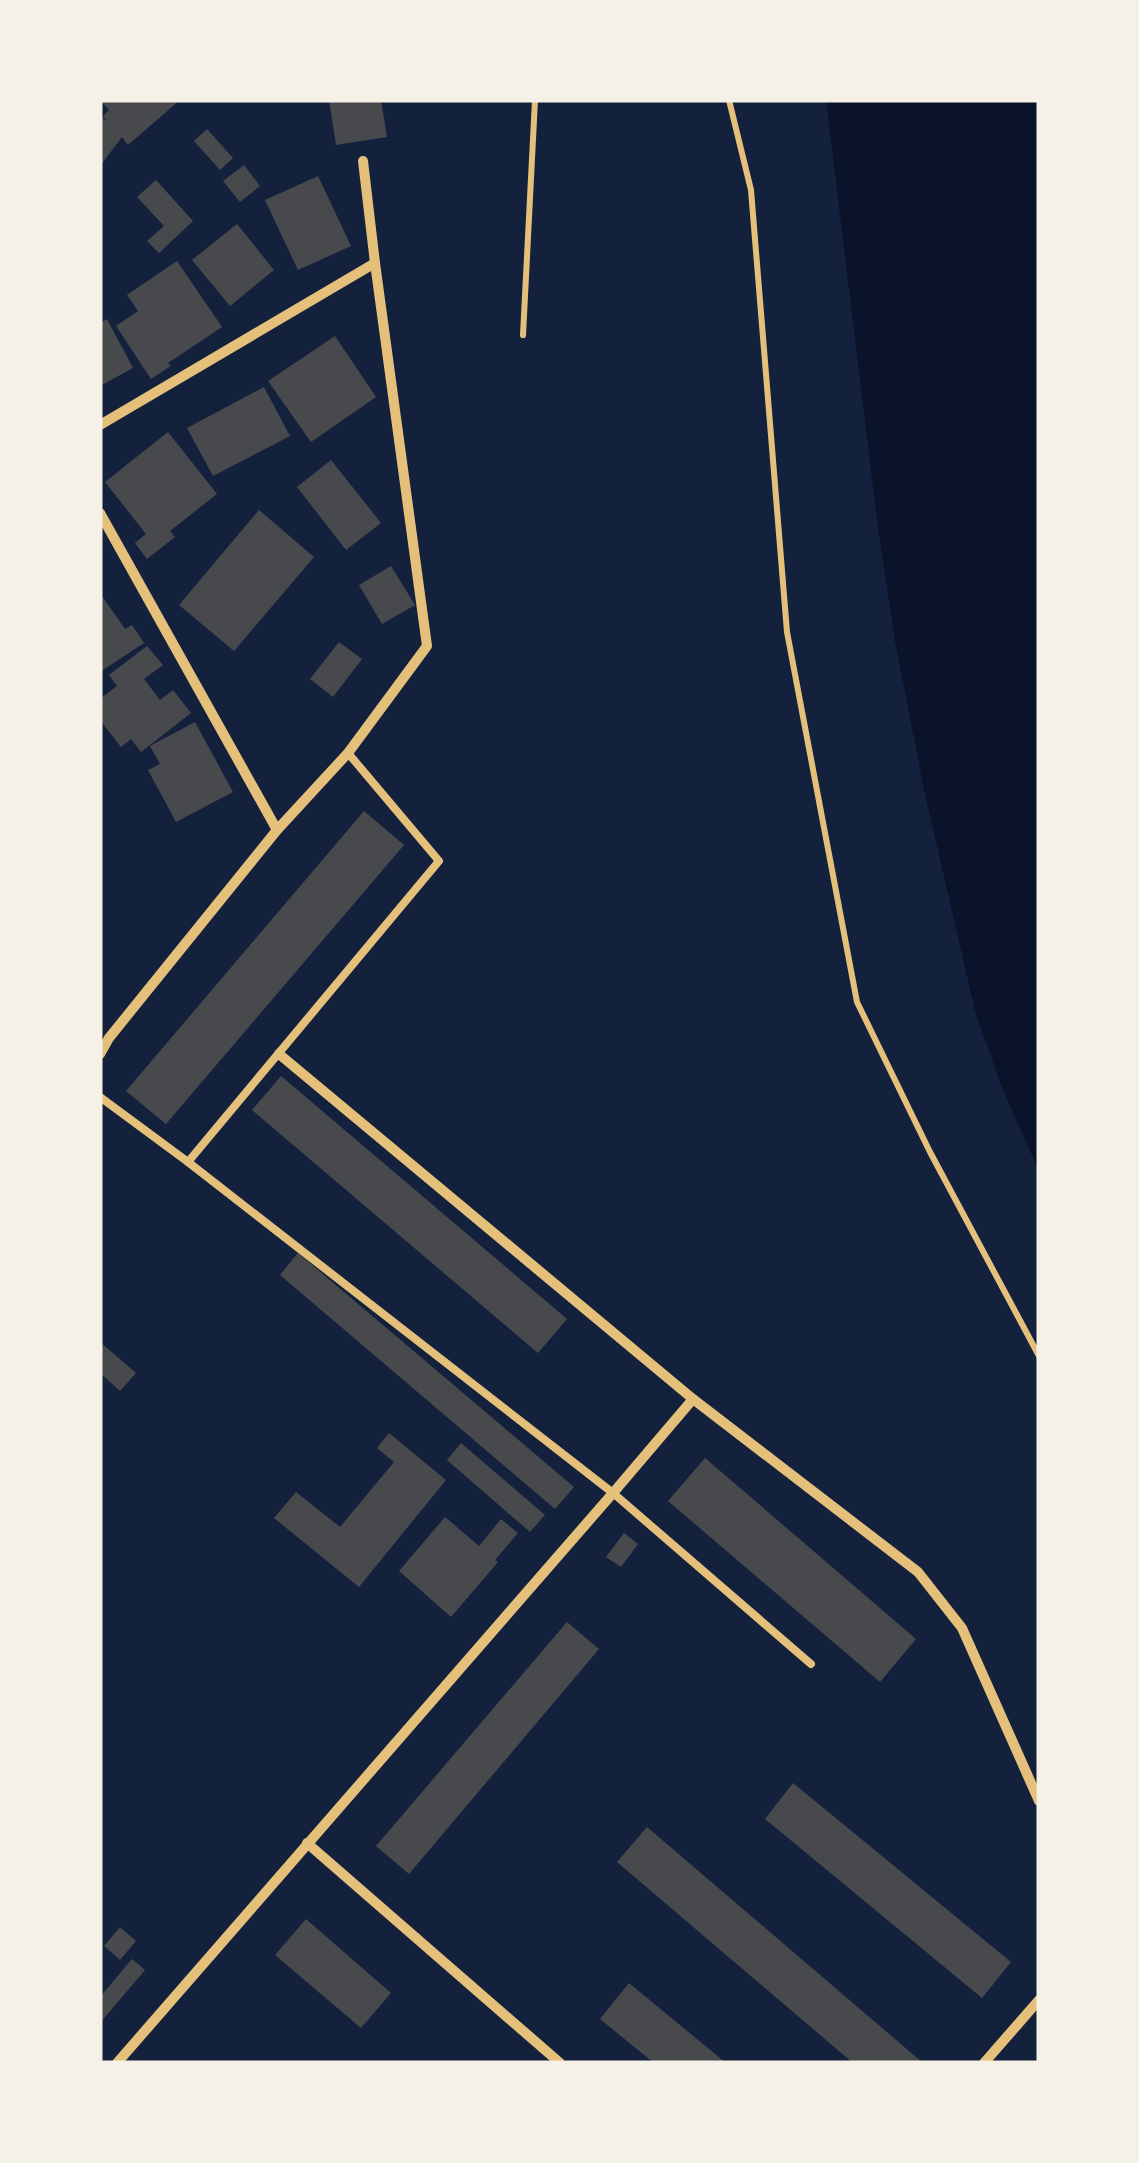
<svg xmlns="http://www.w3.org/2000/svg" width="1139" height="2163" font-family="Helvetica,sans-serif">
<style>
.water{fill:#0b132b}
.building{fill:#48494c}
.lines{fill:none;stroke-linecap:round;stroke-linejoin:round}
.path{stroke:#e5c07b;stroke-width:6}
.service{stroke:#e5c07b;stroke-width:8}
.minor{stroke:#e5c07b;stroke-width:10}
</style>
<rect width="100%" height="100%" fill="#14213d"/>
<path class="water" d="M826,100H1039V1171L1002,1088L975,1011L924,790L895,641L878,528Z"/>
<g class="building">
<path d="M100,100H180L128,145L122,137L100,166V116L107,121L103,116L109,110Z"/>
<path d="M329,100H381L387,137L336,145Z"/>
<path d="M207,129L233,158L220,170L194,141Z"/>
<path d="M244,165L260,186L240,202L223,181Z"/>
<path d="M318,176L351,246L298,270L265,200Z"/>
<path d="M156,180L193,221L159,253L147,241L164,226L137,197Z"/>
<path d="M237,224L274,270L230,306L192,260Z"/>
<path d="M177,261L222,327L168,363L171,366L151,379L116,326L138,311L127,295Z"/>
<path d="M107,319L133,368L100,386V323Z"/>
<path d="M335,336L376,397L311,442L268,381Z"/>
<path d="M264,387L290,436L213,476L187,428Z"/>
<path d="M168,432L217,494L170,531L175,537L147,559L135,543L146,534L105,482Z"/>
<path d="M331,460L381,523L346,550L297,487Z"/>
<path d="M259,510L314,557L234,651L179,605Z"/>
<path d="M391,566L415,605L382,624L359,585Z"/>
<path d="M102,596L125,629L132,625L144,643L100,672V597Z"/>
<path d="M339,642L362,659L333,697L310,679Z"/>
<path d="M147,646L163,665L144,679L160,700L173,690L191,713L141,752L131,739L121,747L100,720V699L117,686L109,675Z"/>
<path d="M195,722L233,792L176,822L148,770L160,764L150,746Z"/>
<path d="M364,811L404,845L166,1124L126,1091Z"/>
<path d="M281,1076L567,1319L538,1353L252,1110Z"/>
<path d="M298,1253L574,1487L555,1509L280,1275Z"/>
<path d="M100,1342L136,1373L120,1391L100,1373Z"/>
<path d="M389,1433L446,1480L359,1587L274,1518L296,1492L340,1527L394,1462L377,1448Z"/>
<path d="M461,1443L545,1515L530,1532L447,1460Z"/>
<path d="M705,1458L916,1639L880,1682L668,1501Z"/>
<path d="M445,1517L479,1546L501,1519L518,1533L495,1560L498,1562L451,1617L399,1571Z"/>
<path d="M624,1533L638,1544L621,1567L606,1557Z"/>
<path d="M567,1622L599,1649L409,1874L376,1846Z"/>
<path d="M793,1783L1011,1962L982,1998L765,1819Z"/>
<path d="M647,1827L923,2063H853L617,1862Z"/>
<path d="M306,1919L391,1993L361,2028L275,1955Z"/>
<path d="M120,1927L136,1941L120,1960L104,1946Z"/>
<path d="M132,1959L145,1970L100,2023V1997Z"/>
<path d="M629,1983L726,2063H654L600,2019Z"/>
</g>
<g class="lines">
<g class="path">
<path d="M729,100L751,190L787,632L857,1002L930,1152L1039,1356"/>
<path d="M523,335L535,100"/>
</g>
<g class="service">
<path d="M100,1097L188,1162L439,861L348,753"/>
<path d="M188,1162L613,1493L811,1664"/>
</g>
<g class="minor">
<path d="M100,425L375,263"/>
<path d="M100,513L277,830"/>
<path d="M100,1054L109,1038L277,830L348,753L427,646L375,263L363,161"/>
<path d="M279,1054L693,1399L918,1572L962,1628L1039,1801"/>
<path d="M307,1843L560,2063"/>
<path d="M117,2063L613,1493L693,1399"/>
<path d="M984,2063L1039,2000"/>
</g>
</g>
<rect width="1139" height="2163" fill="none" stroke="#f6f1e7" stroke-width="205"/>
</svg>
